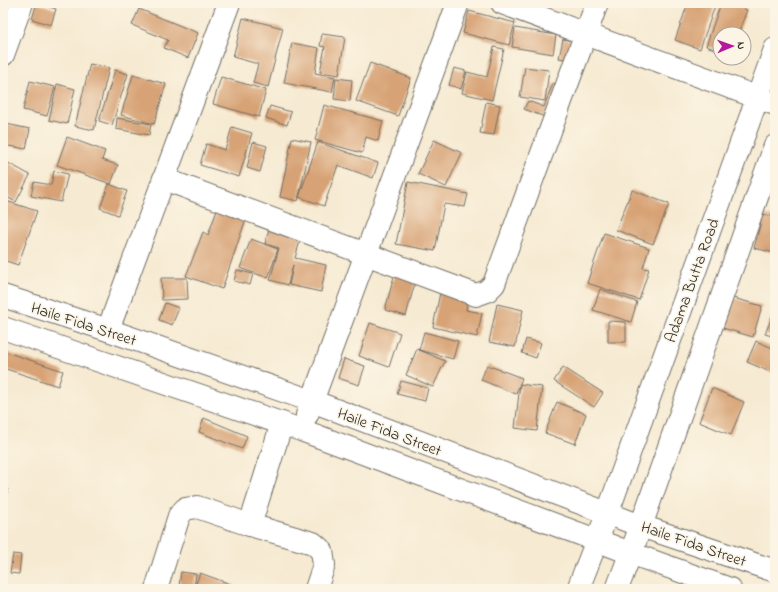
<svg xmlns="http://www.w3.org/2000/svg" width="778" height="592" font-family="'Indie Flower',sans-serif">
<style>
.building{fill:#d7a274}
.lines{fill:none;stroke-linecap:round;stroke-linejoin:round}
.minor-casing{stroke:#726e65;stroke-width:24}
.minor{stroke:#fff;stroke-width:22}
.labels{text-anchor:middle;stroke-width:3.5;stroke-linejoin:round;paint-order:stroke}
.street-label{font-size:16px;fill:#2b2b2b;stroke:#fcf5e5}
</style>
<rect width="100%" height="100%" fill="#fcf5e5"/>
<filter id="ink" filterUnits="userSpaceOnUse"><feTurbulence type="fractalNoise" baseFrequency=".025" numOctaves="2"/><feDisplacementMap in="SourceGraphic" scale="8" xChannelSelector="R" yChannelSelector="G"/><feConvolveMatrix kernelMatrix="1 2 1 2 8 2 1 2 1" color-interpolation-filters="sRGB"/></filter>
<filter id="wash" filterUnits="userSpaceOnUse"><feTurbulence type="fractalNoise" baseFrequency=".012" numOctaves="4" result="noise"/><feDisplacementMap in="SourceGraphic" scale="16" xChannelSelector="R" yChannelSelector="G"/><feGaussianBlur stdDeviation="0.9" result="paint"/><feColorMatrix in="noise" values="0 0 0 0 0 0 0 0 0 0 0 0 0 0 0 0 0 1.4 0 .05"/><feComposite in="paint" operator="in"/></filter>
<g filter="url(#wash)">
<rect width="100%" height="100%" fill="#f6ead2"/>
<g id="blocks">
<g class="building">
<path d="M37,3L56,9L51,25L32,19Z"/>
<path d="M688,3H716L700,49L675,40Z"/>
<path d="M721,3H729L747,10L738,34H720V51L706,46Z"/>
<path d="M139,9L198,33L188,58L164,48L168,40L132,25Z"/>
<path d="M469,11L515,23L509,45L463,33Z"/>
<path d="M243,18L283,28L268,87L253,83L258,64L233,57Z"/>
<path d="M515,28L556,35L553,54L512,47Z"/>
<path d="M322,34L345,37L339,75L320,72L325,47L320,46Z"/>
<path d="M563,39L573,41L569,60L559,58Z"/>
<path d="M292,43L319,48L315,73L335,77L332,92L284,83Z"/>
<path d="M494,47L504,49L492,100L462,93L467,72L487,77Z"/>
<path d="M370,63L411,78L398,116L356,101Z"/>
<path d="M90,64L109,68L94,130L75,126Z"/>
<path d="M525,67L549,70L545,101L520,97Z"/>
<path d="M454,68L466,71L461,89L449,85Z"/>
<path d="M115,70L128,74L112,125L99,121Z"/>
<path d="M133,75L166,84L154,124L121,115Z"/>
<path d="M221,77L266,90L259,117L213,104Z"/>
<path d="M336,78L352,80L350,101L334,99Z"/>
<path d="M30,81L55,87L47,116L23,110Z"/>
<path d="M553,83L562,86L550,119L524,109L528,101L544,107Z"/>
<path d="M57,84L75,89L67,124L49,120Z"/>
<path d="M486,102L500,105L494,135L480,133Z"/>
<path d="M324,105L383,121L378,141L366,137L362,153L315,140Z"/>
<path d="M270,106L291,112L287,125L266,118Z"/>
<path d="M117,118L151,124L149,135L116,129Z"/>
<path d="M6,124L30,129L26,149L3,145Z"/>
<path d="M232,127L252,133L239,177L200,165L206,144L225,150Z"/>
<path d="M67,137L105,151L102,160L118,165L111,184L57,165Z"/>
<path d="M292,138L311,142L298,201L280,197Z"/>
<path d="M434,140L462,153L446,187L418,174Z"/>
<path d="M253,142L267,146L260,172L247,168Z"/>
<path d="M318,142L378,163L373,178L338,165L324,206L299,197Z"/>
<path d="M3,160L30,175L16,202L3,195Z"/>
<path d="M54,171L68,174L61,202L31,196L34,182L51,185Z"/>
<path d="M408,182L468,194L465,207L444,204L435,251L396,244Z"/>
<path d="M109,184L127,191L118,215L100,208Z"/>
<path d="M632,190L669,204L653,244L616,230Z"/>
<path d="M223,194L251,204L222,289L186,276L203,232L208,235Z"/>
<path d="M3,200L37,211L18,265L3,260Z"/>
<path d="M763,214L775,217V253L754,248Z"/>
<path d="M272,217L304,227L295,258L326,265L321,292L289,285L293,265L288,285L270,280L279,248L265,244Z"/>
<path d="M604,233L649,248L643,268L649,269L639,300L587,283Z"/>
<path d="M251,239L278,249L268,278L240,268Z"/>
<path d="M397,265L418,271L406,316L385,310Z"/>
<path d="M237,270L253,274L250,285L234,281Z"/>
<path d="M161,278H187L188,299L162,300Z"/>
<path d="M441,288L469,294L466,310L482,313L477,337L433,327Z"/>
<path d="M600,289L637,302L631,322L593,310Z"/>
<path d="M726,296L762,306L753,337L716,326Z"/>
<path d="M165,303L179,308L172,325L159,320Z"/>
<path d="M497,304L523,310L515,347L489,342Z"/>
<path d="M775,309V337L765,334Z"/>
<path d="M608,321L626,322V342H608Z"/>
<path d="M370,323L400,333L389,367L359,356Z"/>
<path d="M424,332L458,341L453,359L419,350Z"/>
<path d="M526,339L541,343L536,358L522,353Z"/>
<path d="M756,341L775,349V374L747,362Z"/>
<path d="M417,349L445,361L433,387L406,375Z"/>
<path d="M3,351L63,371L58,386L3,368Z"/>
<path d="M344,359L365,366L359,385L338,378Z"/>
<path d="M487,365L522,378L516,394L481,380Z"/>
<path d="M563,367L603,393L594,407L554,381Z"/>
<path d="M401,381L428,388L425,401L397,394Z"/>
<path d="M520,384L542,387L537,431L515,428Z"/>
<path d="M712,388L744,402L731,435L699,422Z"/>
<path d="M557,402L586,414L575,444L545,433Z"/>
<path d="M204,418L247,436L242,449L199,432Z"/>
<path d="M3,488L8,489L3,503Z"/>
<path d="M13,554L21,555L19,574L10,573Z"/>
<path d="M181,572L196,574L194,588L179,586Z"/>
<path d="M200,573L244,589H194Z"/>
<path d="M682,583L697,587L696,589H680Z"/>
</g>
</g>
</g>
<g filter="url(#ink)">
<use href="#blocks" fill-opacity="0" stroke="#726e65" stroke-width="1"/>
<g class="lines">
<g class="minor-casing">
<g id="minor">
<path d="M502,3L775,104"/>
<path d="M3,55L22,3"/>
<path d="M164,179L476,295L487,291L494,284L597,3"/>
<path d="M3,296L108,330L312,401L641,526L775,571"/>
<path d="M3,328L301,430L596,540L630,553L730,589"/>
<path d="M108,330L229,3"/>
<path d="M307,415L458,3"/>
<path d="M250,525L282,423"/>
<path d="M156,589L179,516L185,509L197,507L250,525L313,543L322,551L324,565L316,589"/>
<path d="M578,589L608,512L775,49"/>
<path d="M617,589L641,526L775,146"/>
</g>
</g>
<use href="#minor" class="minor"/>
</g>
</g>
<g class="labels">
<g class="street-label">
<text transform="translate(691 280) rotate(-70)" y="6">Adama Butta Road</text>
<text transform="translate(84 323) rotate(18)" y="6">Haile Fida Street</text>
<text transform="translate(390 431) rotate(21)" y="6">Haile Fida Street</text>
<text transform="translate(694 543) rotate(19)" y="6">Haile Fida Street</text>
</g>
</g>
<rect width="778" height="592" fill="none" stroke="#fcf5e5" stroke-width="16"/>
<g transform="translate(732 46) rotate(88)"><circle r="19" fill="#fcf5e5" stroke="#a8a49b"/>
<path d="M0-3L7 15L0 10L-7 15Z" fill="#b5179e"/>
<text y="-6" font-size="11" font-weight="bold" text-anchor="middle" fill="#2b2b2b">N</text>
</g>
</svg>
